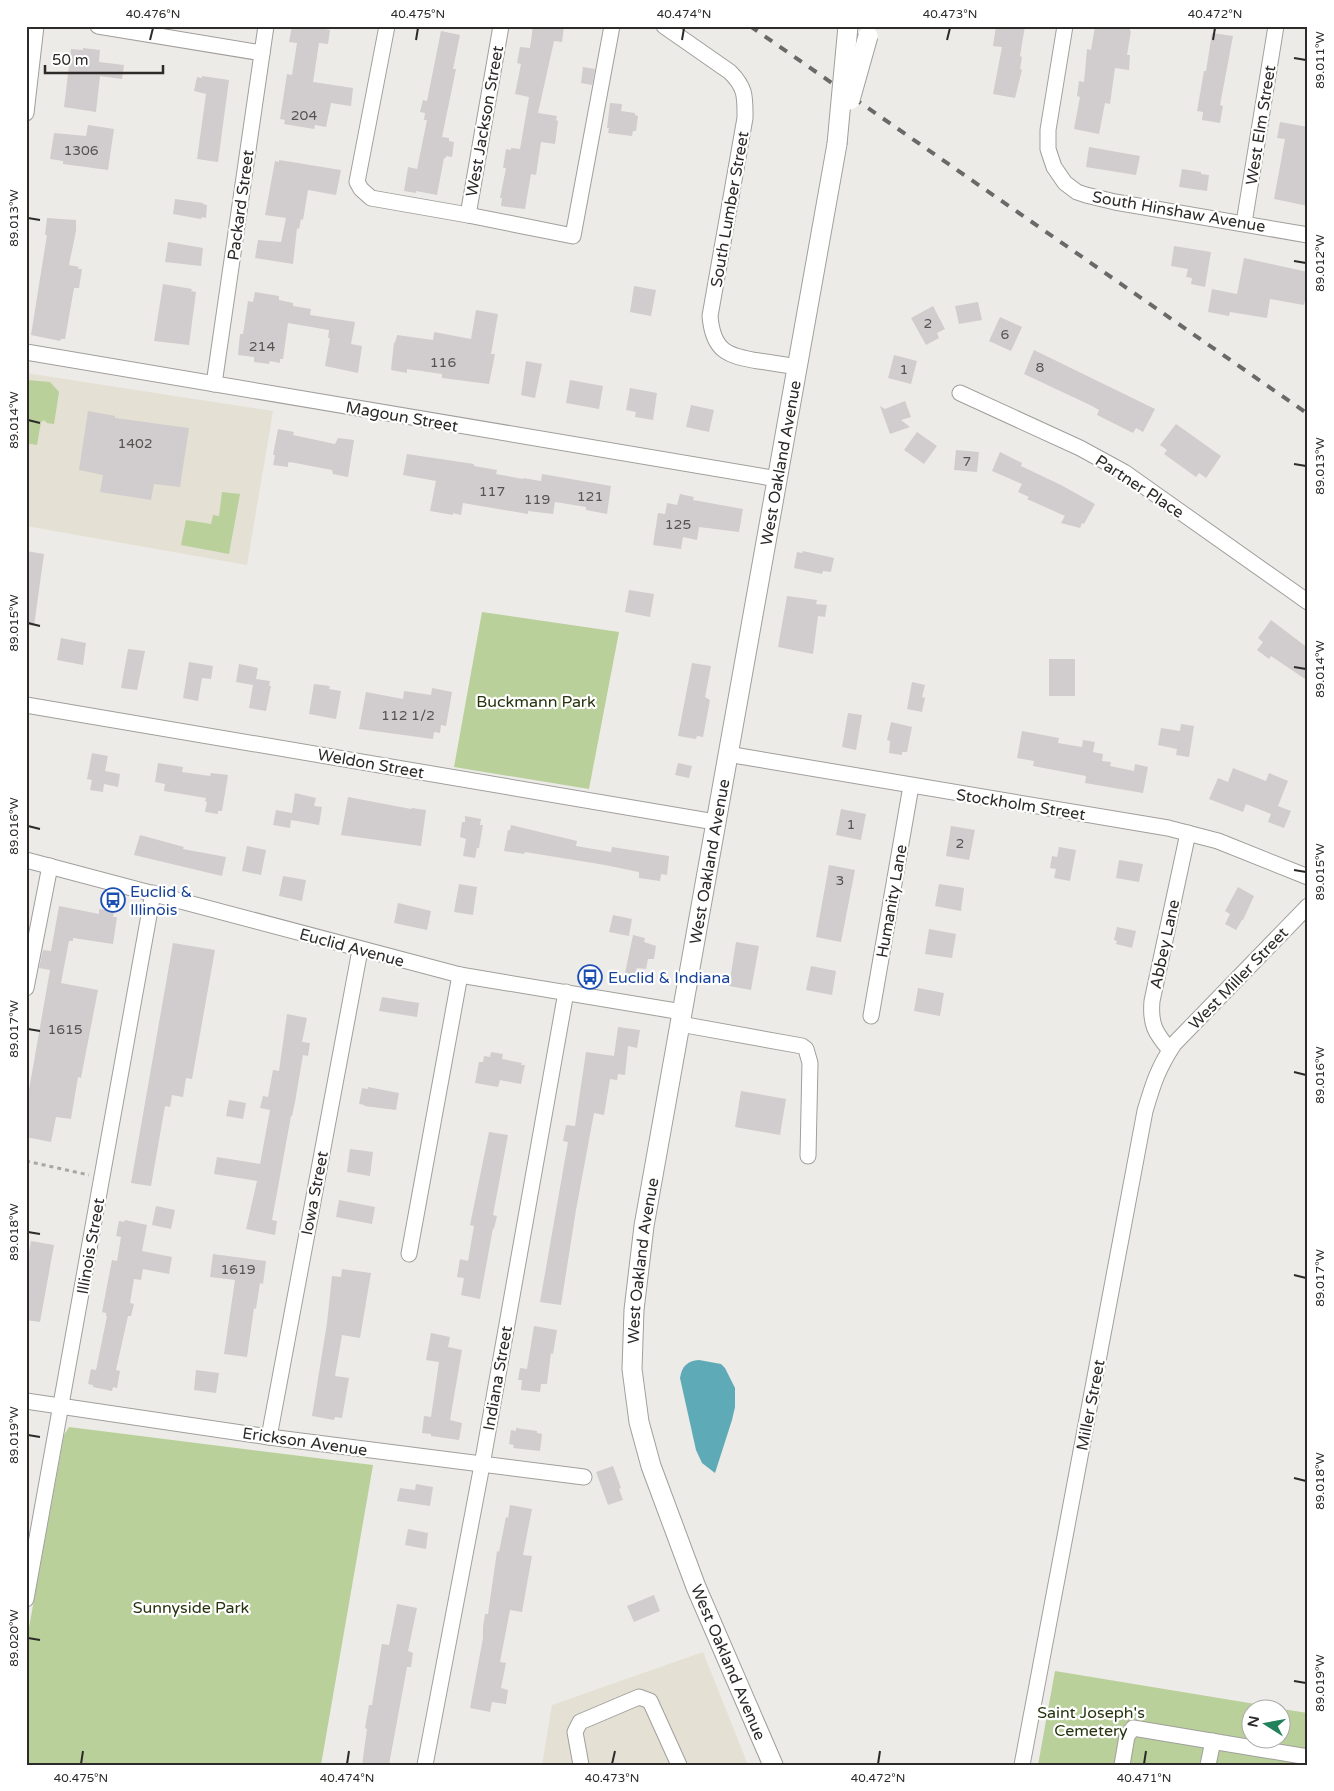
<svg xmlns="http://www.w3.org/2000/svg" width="1334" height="1791" font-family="'Varela Round',sans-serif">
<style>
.built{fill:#e4e0d4}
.green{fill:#b9d09b}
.water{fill:#5faab7}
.building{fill:#d1ccce}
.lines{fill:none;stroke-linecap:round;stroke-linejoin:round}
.minor-casing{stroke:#a09f9b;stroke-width:17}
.major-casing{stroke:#a09f9b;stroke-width:21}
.path{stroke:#a9a7a4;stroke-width:3;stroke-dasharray:4 4;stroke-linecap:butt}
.minor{stroke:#fff;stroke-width:15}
.major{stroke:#fff;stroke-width:19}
.rail{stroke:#6b6967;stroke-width:4;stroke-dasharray:9 9;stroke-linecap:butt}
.major-bridge-casing{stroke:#a09f9b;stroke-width:21;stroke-linecap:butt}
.major-bridge{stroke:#fff;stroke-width:19}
.ticks{fill:none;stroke:#2c2b29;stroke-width:2}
.labels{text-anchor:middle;stroke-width:4.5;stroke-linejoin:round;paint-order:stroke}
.number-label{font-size:14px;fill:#555352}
.street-label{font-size:16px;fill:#2c2b29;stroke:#fff}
.park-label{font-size:16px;fill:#26340d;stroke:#fff}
.transit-label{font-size:16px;fill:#164399;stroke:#fff;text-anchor:start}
.neatline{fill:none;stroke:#2c2b29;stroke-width:2}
.ticks-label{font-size:12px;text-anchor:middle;fill:#2c2b29}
</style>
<rect width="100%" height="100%" fill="#edebe7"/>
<g class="built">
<path d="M26,373L273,411L247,565L26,526Z"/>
<path d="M703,1652L748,1765H542L552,1705Z"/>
</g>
<g class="green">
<path d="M27,380L50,382L59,392L54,424L47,423L44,420L41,422L37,445L26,443Z"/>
<path d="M222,492L240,494L229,554L181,545L186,520L211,524L213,515L219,516Z"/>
<path d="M482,612L619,632L589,789L454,767Z"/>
<path d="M69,1427L373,1465L321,1765H26V1644L64,1435Z"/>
<path d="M1055,1671L1279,1708H1252V1738H1282V1709L1308,1713V1765H1038Z"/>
</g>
<path class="water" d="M699,1360L721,1364L725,1368L735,1388V1407L732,1420L715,1473L702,1463L696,1450L680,1378C682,1366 687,1361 699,1360Z"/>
<g class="building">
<path d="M292,26H320V28L330,30L328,44L319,43L313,82L353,88L351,106L331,103L326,127L315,125L314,129L284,124L285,120L280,119L287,74L292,75L297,43L289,42Z"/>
<path d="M533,26H564L562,42L554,41L538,113L557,116L556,120L558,121L555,144L541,142L536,175L531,174L525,209L501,206L502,198H500L506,168H503L506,149L511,150V148L520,149L529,97L515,94L521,64L517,63L520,47L530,48Z"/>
<path d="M996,26H1025L1020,56L1022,57L1020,69L1022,70L1015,98L993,94L1002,47L993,46Z"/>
<path d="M1095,26H1130V31H1131L1127,55H1130L1129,70L1115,68L1110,104L1105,103L1099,134L1074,129L1080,97L1077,96L1079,81L1084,82L1087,49L1091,50Z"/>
<path d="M441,31L460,35L453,69H456L442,137L449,138V141L454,142L452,157L446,156V158H444L437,195L416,191V193L404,191L408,167L417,169L427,120H424L425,113L420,112L423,100L427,101Z"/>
<path d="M1212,33L1233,36L1220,105L1223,106L1220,123L1202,120L1203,112L1197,111L1204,71H1206Z"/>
<path d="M83,48L100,50L99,62L124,65L122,79L100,76L96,112L64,107L71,49L83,50Z"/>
<path d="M583,67L595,69L592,85L581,83Z"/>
<path d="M202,76L229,80L218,162L197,159L206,94L194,91L197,77L202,78Z"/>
<path d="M610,103L622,104L621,111L635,113V115L638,116L636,131H633L632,136L608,133L609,128H607Z"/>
<path d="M1280,122L1308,127V206L1274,199L1285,139L1277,138Z"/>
<path d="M88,125L114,129L108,170L63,164V161L50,159L54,133L86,136Z"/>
<path d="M1089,147L1140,156L1136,175L1086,167Z"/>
<path d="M279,160L341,170L336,195L308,190L303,220L301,219L299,229L297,228L293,264L255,258L258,240L281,242L286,218L265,215L275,161L279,162Z"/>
<path d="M1182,169L1201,172V174L1209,175L1207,191L1179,187Z"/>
<path d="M175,199L203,203V204L207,205L206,218L202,217L201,219L173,214Z"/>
<path d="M47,218L76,220V231L69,265L79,267L78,269H82L79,288H74L65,339H61L60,341L31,335L47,235H45Z"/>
<path d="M168,242L203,248L201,266L165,262Z"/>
<path d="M1174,246L1211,252L1205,287L1191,284L1192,278L1186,277L1188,269L1171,266Z"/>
<path d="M1244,258L1308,272V285L1304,305L1270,299L1267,318L1230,312L1229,316L1208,312L1212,289L1237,294Z"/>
<path d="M163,284L192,289L191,291L196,292L189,345L154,341Z"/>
<path d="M634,286L656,290L651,316L630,312Z"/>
<path d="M255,292L279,296V300L293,303V306L311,309L310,315L355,322L351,344L362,346L358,373L325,366L330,338H328L329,330L288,323L283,359H280V363L270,361L269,364L254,362V357L238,355L240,334H243L248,301L253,302Z"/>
<path d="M978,302L982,320L959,324L955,306Z"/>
<path d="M933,306L945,329L937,333L939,338L926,345L911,318Z"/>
<path d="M476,310L498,314L491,354H495L489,384L442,378V374L407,369V373L391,370L394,342L395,343L397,335L433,340L434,332L471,339Z"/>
<path d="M1000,317L1022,327L1011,351L989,341Z"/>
<path d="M1034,350L1155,409L1143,432L1136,428L1133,433L1097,415L1099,410L1092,406L1024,374Z"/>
<path d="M894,355L917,361L911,384L888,378Z"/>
<path d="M526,361L542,364L535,398L521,395Z"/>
<path d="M570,380L603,386L599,409L566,403Z"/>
<path d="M630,388L657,393L653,420L635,417L636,412L626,410Z"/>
<path d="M905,401L911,417L901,420L910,427L890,434L880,406L885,409Z"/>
<path d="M691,405L714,410L709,432L686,427Z"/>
<path d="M88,411L115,416V418L189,428L180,487L154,484L151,500L100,492L103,475L79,470Z"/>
<path d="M1176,424L1221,456L1206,478L1199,473L1196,477L1164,454L1167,450L1160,445Z"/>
<path d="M278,429L294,432L293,435L335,444L338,438L354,440L348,477L333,474L332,470L290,462L288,463V467L273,465L275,455H273Z"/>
<path d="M917,432L937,446L924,464L904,450Z"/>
<path d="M956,450L979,452L977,472L954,470Z"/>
<path d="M1000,452L1022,463L1021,466L1061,485L1095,504L1084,524L1082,523L1080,528L1061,523L1065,516L1027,499L1029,497L1018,492L1022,484L992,471Z"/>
<path d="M407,454L474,464V466L497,470L496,474L523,479V478L541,481L542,474L611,486L607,514L586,510V507L555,502L553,514L528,511V514L463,503L461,515L453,513V515L430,511L436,481L403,475Z"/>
<path d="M680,494L694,497L693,500L743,509L739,532L699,527L697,540L683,537L681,549L653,545L658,513L665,514L667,503L677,505Z"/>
<path d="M26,551L44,554L34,626L26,625Z"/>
<path d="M803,551L834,558L831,572L823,571L822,574L794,568L797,552L802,553Z"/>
<path d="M629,590L654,594L650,617L625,612Z"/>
<path d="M787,596L817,600L816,604L827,605L825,617L818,616L813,654L778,647Z"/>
<path d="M1271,620L1308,648V681L1271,656L1269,659L1257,650L1263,642L1258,638Z"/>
<path d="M61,638L86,643L83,665L57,660Z"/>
<path d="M128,649L145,651L137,690L121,688Z"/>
<rect x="1049" y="659" width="26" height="37"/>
<path d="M189,662L213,666L211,679L202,678L198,701L183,698Z"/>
<path d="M692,663L711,666L705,697L710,700L703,737L697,736L696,739L678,736Z"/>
<path d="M239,664L258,668L256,679L270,681L269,686H271L266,711L249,708L253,685L236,682Z"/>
<path d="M912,682L925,685L922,697L925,698L922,712L907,709Z"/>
<path d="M314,684L330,686L329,689L341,691L336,719L309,714Z"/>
<path d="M432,688L452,692L446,726L441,725L440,733L434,732L433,739L359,729L366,692L403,699L404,691L431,695Z"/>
<path d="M848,713L862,715L856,750L842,747Z"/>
<path d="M891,722L912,727L907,752H902V755L889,753L890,741L887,740Z"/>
<path d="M1181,724L1194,726L1189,757L1176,755L1177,749L1158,745L1161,728L1180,731Z"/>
<path d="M1022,731L1059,738L1058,743L1082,747L1083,740L1095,742L1093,752L1103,754L1102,761L1111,762L1110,766L1134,771L1135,764L1148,767L1143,793L1085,783L1086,776L1033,766L1034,761L1017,758Z"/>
<path d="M92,753L108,756L105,771L120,774L118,787L104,784L103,792L90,790L92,780L87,779Z"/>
<path d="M158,763L183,767L182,772L210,776L211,773L228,775L222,811H218V814L205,812L207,802L205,801L206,798L164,791L165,784L155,782Z"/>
<path d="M678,763L692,766L689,778L675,775Z"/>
<path d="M1233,768L1266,781L1269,773L1288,781L1278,806L1291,811L1284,828L1268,822L1271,814L1246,804L1243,812L1209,799L1218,778L1228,782Z"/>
<path d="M295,793L316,798L314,806L322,807L319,825L291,820L290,828L273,825L276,810L292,813Z"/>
<path d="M348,797L411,809L412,808L426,810L421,846L341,835Z"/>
<path d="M841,809L866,814L861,840L836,835Z"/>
<path d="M465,816L481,819L480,825H483L479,848H477L475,858L463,856L466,839L460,837L462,822H465Z"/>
<path d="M511,825L577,841L576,846L611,852L612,847L669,856L667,875L661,874L660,881L639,878V872L605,865L525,852L524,854L504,851L508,830H510Z"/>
<path d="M951,826L975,830L969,860L946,856Z"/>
<path d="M140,835L184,847L183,849L226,857L222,876L134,855Z"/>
<path d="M247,846L266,850L261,875L242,871Z"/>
<path d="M1059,847L1076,850L1070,881L1054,878L1056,869L1050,868L1052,856L1057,857Z"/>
<path d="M1119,860L1143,864L1139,882L1116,878Z"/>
<path d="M829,865L855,870L841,942L816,937Z"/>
<path d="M283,876L306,880L302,901L279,896Z"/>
<path d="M459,884L477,887L473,915L454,912Z"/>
<path d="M939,884L964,888L961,911L935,906Z"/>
<path d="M1238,887L1254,896L1243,920H1242L1236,930L1225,924L1230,914L1225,911Z"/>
<path d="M398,903L431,911L427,930L394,923Z"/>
<path d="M59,906L99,914V909L114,911L113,917H117L113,944L73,938V941H69L61,983L98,990L81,1078L78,1077L71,1119L56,1117L51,1142L26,1137V1107L50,970L39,968L43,950L51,951Z"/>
<path d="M613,915L632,919L629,936L609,932Z"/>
<path d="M1117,927L1136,931L1132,948L1116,944L1117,941L1114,940Z"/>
<path d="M929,929L956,934L952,958L925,954Z"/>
<path d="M633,935L645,938L644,942L656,946L654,959H648L646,969L637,968L635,975L625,973Z"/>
<path d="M736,942L759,946L751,990L729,986Z"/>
<path d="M173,943L215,950L192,1079L186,1078L183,1097L172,1095L170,1107L165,1106L151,1186L131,1183Z"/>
<path d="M811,966L836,971L832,995L806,990Z"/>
<path d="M918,988L944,993L940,1016L914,1011Z"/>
<path d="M382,997L419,1003L417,1017L379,1011Z"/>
<path d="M287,1014L307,1018L302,1042L310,1043L308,1056L303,1055L295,1102L292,1116H291L272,1220L277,1221L275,1235L246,1229L257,1181L214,1174L217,1157L260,1164L270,1110L260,1108L263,1096L268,1097L273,1070L279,1071Z"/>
<path d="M618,1027L640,1030L637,1048L628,1046L625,1075L618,1074L617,1080L610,1079L604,1115L594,1113L576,1210L561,1305L540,1302L568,1142L563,1141L566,1125L575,1126L586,1052L614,1056Z"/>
<path d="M491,1052L503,1054L502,1059L522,1063L521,1065H525L521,1084L500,1080L498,1087L475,1083L479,1062H483L484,1056L490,1057Z"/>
<path d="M368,1087L399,1093L396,1110L364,1106L365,1105L359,1104L362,1088L368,1089Z"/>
<path d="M741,1091L786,1099L780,1135L735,1127Z"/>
<path d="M229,1100L246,1103L243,1119L226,1116Z"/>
<path d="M489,1132L508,1135L493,1215L497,1216L494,1229L493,1228L480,1299L461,1295L464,1278L457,1277L460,1259L468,1261L474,1226L470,1225Z"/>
<path d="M350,1149L373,1152L370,1176L347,1172Z"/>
<path d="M339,1200L375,1207L372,1224L336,1217Z"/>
<path d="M156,1206L175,1210L171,1229L152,1225Z"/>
<path d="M125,1220L147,1225L142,1251L172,1257L169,1274L143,1269L141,1280L134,1279L130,1303L134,1304L131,1316H128L116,1370L120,1371L117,1388L113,1387L112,1391L93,1387V1385L88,1384L91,1369L96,1370L107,1316H106V1313L102,1312L112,1260L117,1261L121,1237L116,1236L119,1221L124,1222Z"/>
<path d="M31,1241L54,1245L40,1322L26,1320V1269Z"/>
<path d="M213,1254L266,1261L263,1284L260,1283L256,1309L254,1308L247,1357L224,1354L235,1280L210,1277Z"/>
<path d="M342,1269L371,1273L360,1338L342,1335L335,1376L349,1378L342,1418L335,1417L334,1420L312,1416L327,1323L332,1276L341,1277Z"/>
<path d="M534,1326L557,1330L553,1354L551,1353L547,1384H541L540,1392L521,1390L522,1380H518L520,1368L527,1369Z"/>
<path d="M431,1333L450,1337L448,1347L462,1350L450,1420L462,1423L459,1440L431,1436V1434L422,1433L424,1416L431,1417L439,1362L426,1360Z"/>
<path d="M196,1370L219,1373L216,1393L194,1390Z"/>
<path d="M516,1428L537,1431V1433L542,1434L540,1451L513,1448L514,1445L509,1444L511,1430L516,1431Z"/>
<path d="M613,1466L621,1488L619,1489L623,1500L608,1505L596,1472Z"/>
<path d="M416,1484L433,1487L430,1506L397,1501L400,1488L415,1490Z"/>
<path d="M510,1505L532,1509L523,1555L532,1556L522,1612L510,1610L500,1662L506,1663L501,1688L508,1690L506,1704L492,1702L490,1712L470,1708L483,1638V1627L485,1614H488L497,1551L499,1552L506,1517L508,1518Z"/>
<path d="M408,1529L428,1533L426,1549L405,1545Z"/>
<path d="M654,1595L660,1611L634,1622L627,1606Z"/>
<path d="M397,1604L417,1608L408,1651L413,1653L411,1667H407L389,1765H362L367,1729L365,1728L369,1705H372L381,1649L382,1644L389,1645Z"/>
</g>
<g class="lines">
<g class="minor-casing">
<g id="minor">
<path d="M98,26L262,53"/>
<path d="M387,26L357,182L361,189L371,198L468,215L573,236L612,26"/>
<path d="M664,26L730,72C746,88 745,97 745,118L710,316C713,352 728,356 759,361C772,363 785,365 798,367"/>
<path d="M1065,26L1048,130V149L1054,167L1065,183L1077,192L1086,195L1115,202L1308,235"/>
<path d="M26,113L36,26"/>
<path d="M468,215L501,26"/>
<path d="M1244,223L1276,26"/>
<path d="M26,352L778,479"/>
<path d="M214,384L266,26"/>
<path d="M960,393L1080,448L1124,472L1308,602"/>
<path d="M26,705L715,822"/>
<path d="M727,754L1168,828L1218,841L1308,877"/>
<path d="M26,860L460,975L682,1012"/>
<path d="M26,988L50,866"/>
<path d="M871,1016L911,786"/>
<path d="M680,1024L802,1046L806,1049L810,1063L808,1156"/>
<path d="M1170,1050C1155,1033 1150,1024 1152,1001L1188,833"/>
<path d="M409,1254L460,975"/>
<path d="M26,1401L269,1437L584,1477"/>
<path d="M269,1437L360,950"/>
<path d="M26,1599L153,893"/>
<path d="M425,1765L482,1465L566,992"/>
<path d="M581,1765L575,1732L580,1722L639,1697L650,1701L679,1765"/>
<path d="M1022,1765L1145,1111C1153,1084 1158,1068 1174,1044L1308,906"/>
<path d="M1122,1765L1127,1736L1133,1728L1308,1757"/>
<path d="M1208,1765L1213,1741"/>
</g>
</g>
<g class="major-casing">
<g id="major">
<path id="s1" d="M773,1765L696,1587L651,1466L639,1422L632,1369L634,1310L644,1226L837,144"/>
</g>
</g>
<path class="path" d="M26,1161L89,1175"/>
<use href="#minor" class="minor"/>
<use href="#major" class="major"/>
<path class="rail" d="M750,26L1308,414"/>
<g class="major-bridge-casing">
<g id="major-bridge">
<path d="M850,100L868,36"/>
<path d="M837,144L848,26"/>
</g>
</g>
<use href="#major-bridge" class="major-bridge"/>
</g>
<path class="ticks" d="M150,40L153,28M416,40L418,28M682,40L684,28M947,40L950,28M1213,40L1215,28M1294,58L1306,60M28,218L40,220M1294,261L1306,263M28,420L40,423M1294,464L1306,466M28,623L40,626M1294,667L1306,669M28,826L40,829M1294,870L1306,872M28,1029L40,1031M1294,1072L1306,1075M28,1232L40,1234M1294,1275L1306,1278M28,1435L40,1437M1294,1478L1306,1481M28,1638L40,1640M1294,1681L1306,1683M81,1764L83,1751M347,1764L349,1751M612,1764L615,1751M878,1764L880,1751M1144,1764L1146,1751"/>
<defs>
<g id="bus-ring" transform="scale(1.25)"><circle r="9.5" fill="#fff" stroke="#1a4fb4" stroke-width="1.5"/><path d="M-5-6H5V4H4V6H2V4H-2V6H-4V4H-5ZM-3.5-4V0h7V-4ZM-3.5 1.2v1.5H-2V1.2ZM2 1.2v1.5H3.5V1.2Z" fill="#1a4fb4"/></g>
</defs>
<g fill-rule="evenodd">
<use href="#bus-ring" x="113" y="900"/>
<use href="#bus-ring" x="590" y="977"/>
</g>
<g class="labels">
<g class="number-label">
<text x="304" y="120">204</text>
<text x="81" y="155">1306</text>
<text x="928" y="328">2</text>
<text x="1005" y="339">6</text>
<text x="262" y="351">214</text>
<text x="443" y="367">116</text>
<text x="1040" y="372">8</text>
<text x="904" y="374">1</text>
<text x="135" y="448">1402</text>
<text x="967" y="466">7</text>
<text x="492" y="496">117</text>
<text x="590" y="501">121</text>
<text x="537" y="504">119</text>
<text x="678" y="529">125</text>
<text x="408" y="720">112 1/2</text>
<text x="851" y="829">1</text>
<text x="960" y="848">2</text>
<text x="840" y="885">3</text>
<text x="65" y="1034">1615</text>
<text x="238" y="1274">1619</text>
</g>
<g class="street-label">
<text transform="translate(484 121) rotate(-80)" y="6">West Jackson Street</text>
<text transform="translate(1260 125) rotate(-81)" y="6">West Elm Street</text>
<text transform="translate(240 205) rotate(-82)" y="6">Packard Street</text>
<text transform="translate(729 209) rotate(-80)" y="6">South Lumber Street</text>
<text transform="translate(1179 211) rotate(10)" y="6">South Hinshaw Avenue</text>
<text transform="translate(402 416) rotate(10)" y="6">Magoun Street</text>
<text dy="6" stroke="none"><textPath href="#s1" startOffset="1341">West Oakland Avenue</textPath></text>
<text transform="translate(1140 486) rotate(33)" y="6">Partner Place</text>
<text transform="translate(371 763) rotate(10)" y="6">Weldon Street</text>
<text transform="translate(1021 804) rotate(9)" y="6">Stockholm Street</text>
<text dy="6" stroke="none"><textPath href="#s1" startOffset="936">West Oakland Avenue</textPath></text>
<text transform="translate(891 901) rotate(-80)" y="6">Humanity Lane</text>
<text transform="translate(1164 944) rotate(-78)" y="6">Abbey Lane</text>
<text transform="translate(352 947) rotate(15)" y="6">Euclid Avenue</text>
<text transform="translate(1238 978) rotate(-46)" y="6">West Miller Street</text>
<text transform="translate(314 1193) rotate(-79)" y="6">Iowa Street</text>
<text transform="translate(90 1246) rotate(-80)" y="6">Illinois Street</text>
<text dy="6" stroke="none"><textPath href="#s1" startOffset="531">West Oakland Avenue</textPath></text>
<text transform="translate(497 1378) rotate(-80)" y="6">Indiana Street</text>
<text transform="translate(1090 1405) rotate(-79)" y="6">Miller Street</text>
<text transform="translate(305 1441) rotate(8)" y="6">Erickson Avenue</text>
<text transform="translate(729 1662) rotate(67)" y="6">West Oakland Avenue</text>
</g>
<g class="park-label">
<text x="536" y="707">Buckmann Park</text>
<text x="191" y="1613">Sunnyside Park</text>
<text x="1091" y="1718">Saint Joseph's<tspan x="1091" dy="18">Cemetery</tspan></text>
</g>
<g class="transit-label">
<text x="130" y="897">Euclid &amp;<tspan x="130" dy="18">Illinois</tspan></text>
<text x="608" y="983">Euclid &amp; Indiana</text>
</g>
</g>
<rect width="1334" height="1791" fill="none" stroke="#ffffff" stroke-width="55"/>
<g transform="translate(1266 1724) rotate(281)"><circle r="24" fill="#ffffff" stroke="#abaaa9"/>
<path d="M0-4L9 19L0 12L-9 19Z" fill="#20815a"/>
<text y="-8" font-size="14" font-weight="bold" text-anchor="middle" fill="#2c2b29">N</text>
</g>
<path d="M45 65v8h118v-8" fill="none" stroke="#2c2b29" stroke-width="2.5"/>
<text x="52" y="65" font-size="15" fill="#2c2b29" stroke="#ffffff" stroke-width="4" paint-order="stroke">50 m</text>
<rect x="28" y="28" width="1278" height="1736" class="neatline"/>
<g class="ticks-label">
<text x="153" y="18">40.476°N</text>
<text x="418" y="18">40.475°N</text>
<text x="684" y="18">40.474°N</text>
<text x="950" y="18">40.473°N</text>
<text x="1215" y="18">40.472°N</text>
<text transform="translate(1320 60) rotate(-90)" y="4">89.011°W</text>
<text transform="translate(14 218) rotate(-90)" y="4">89.013°W</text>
<text transform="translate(1320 263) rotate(-90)" y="4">89.012°W</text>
<text transform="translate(14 420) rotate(-90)" y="4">89.014°W</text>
<text transform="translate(1320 466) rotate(-90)" y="4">89.013°W</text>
<text transform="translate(14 623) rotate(-90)" y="4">89.015°W</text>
<text transform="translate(1320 669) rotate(-90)" y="4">89.014°W</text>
<text transform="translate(14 826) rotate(-90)" y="4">89.016°W</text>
<text transform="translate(1320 872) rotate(-90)" y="4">89.015°W</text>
<text transform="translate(14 1029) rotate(-90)" y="4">89.017°W</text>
<text transform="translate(1320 1075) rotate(-90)" y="4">89.016°W</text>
<text transform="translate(14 1232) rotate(-90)" y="4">89.018°W</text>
<text transform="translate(1320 1278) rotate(-90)" y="4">89.017°W</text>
<text transform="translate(14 1435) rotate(-90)" y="4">89.019°W</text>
<text transform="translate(1320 1481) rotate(-90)" y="4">89.018°W</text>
<text transform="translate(14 1638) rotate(-90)" y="4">89.020°W</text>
<text transform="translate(1320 1683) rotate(-90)" y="4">89.019°W</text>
<text x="81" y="1782">40.475°N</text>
<text x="347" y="1782">40.474°N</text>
<text x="612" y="1782">40.473°N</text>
<text x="878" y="1782">40.472°N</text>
<text x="1144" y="1782">40.471°N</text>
</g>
</svg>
